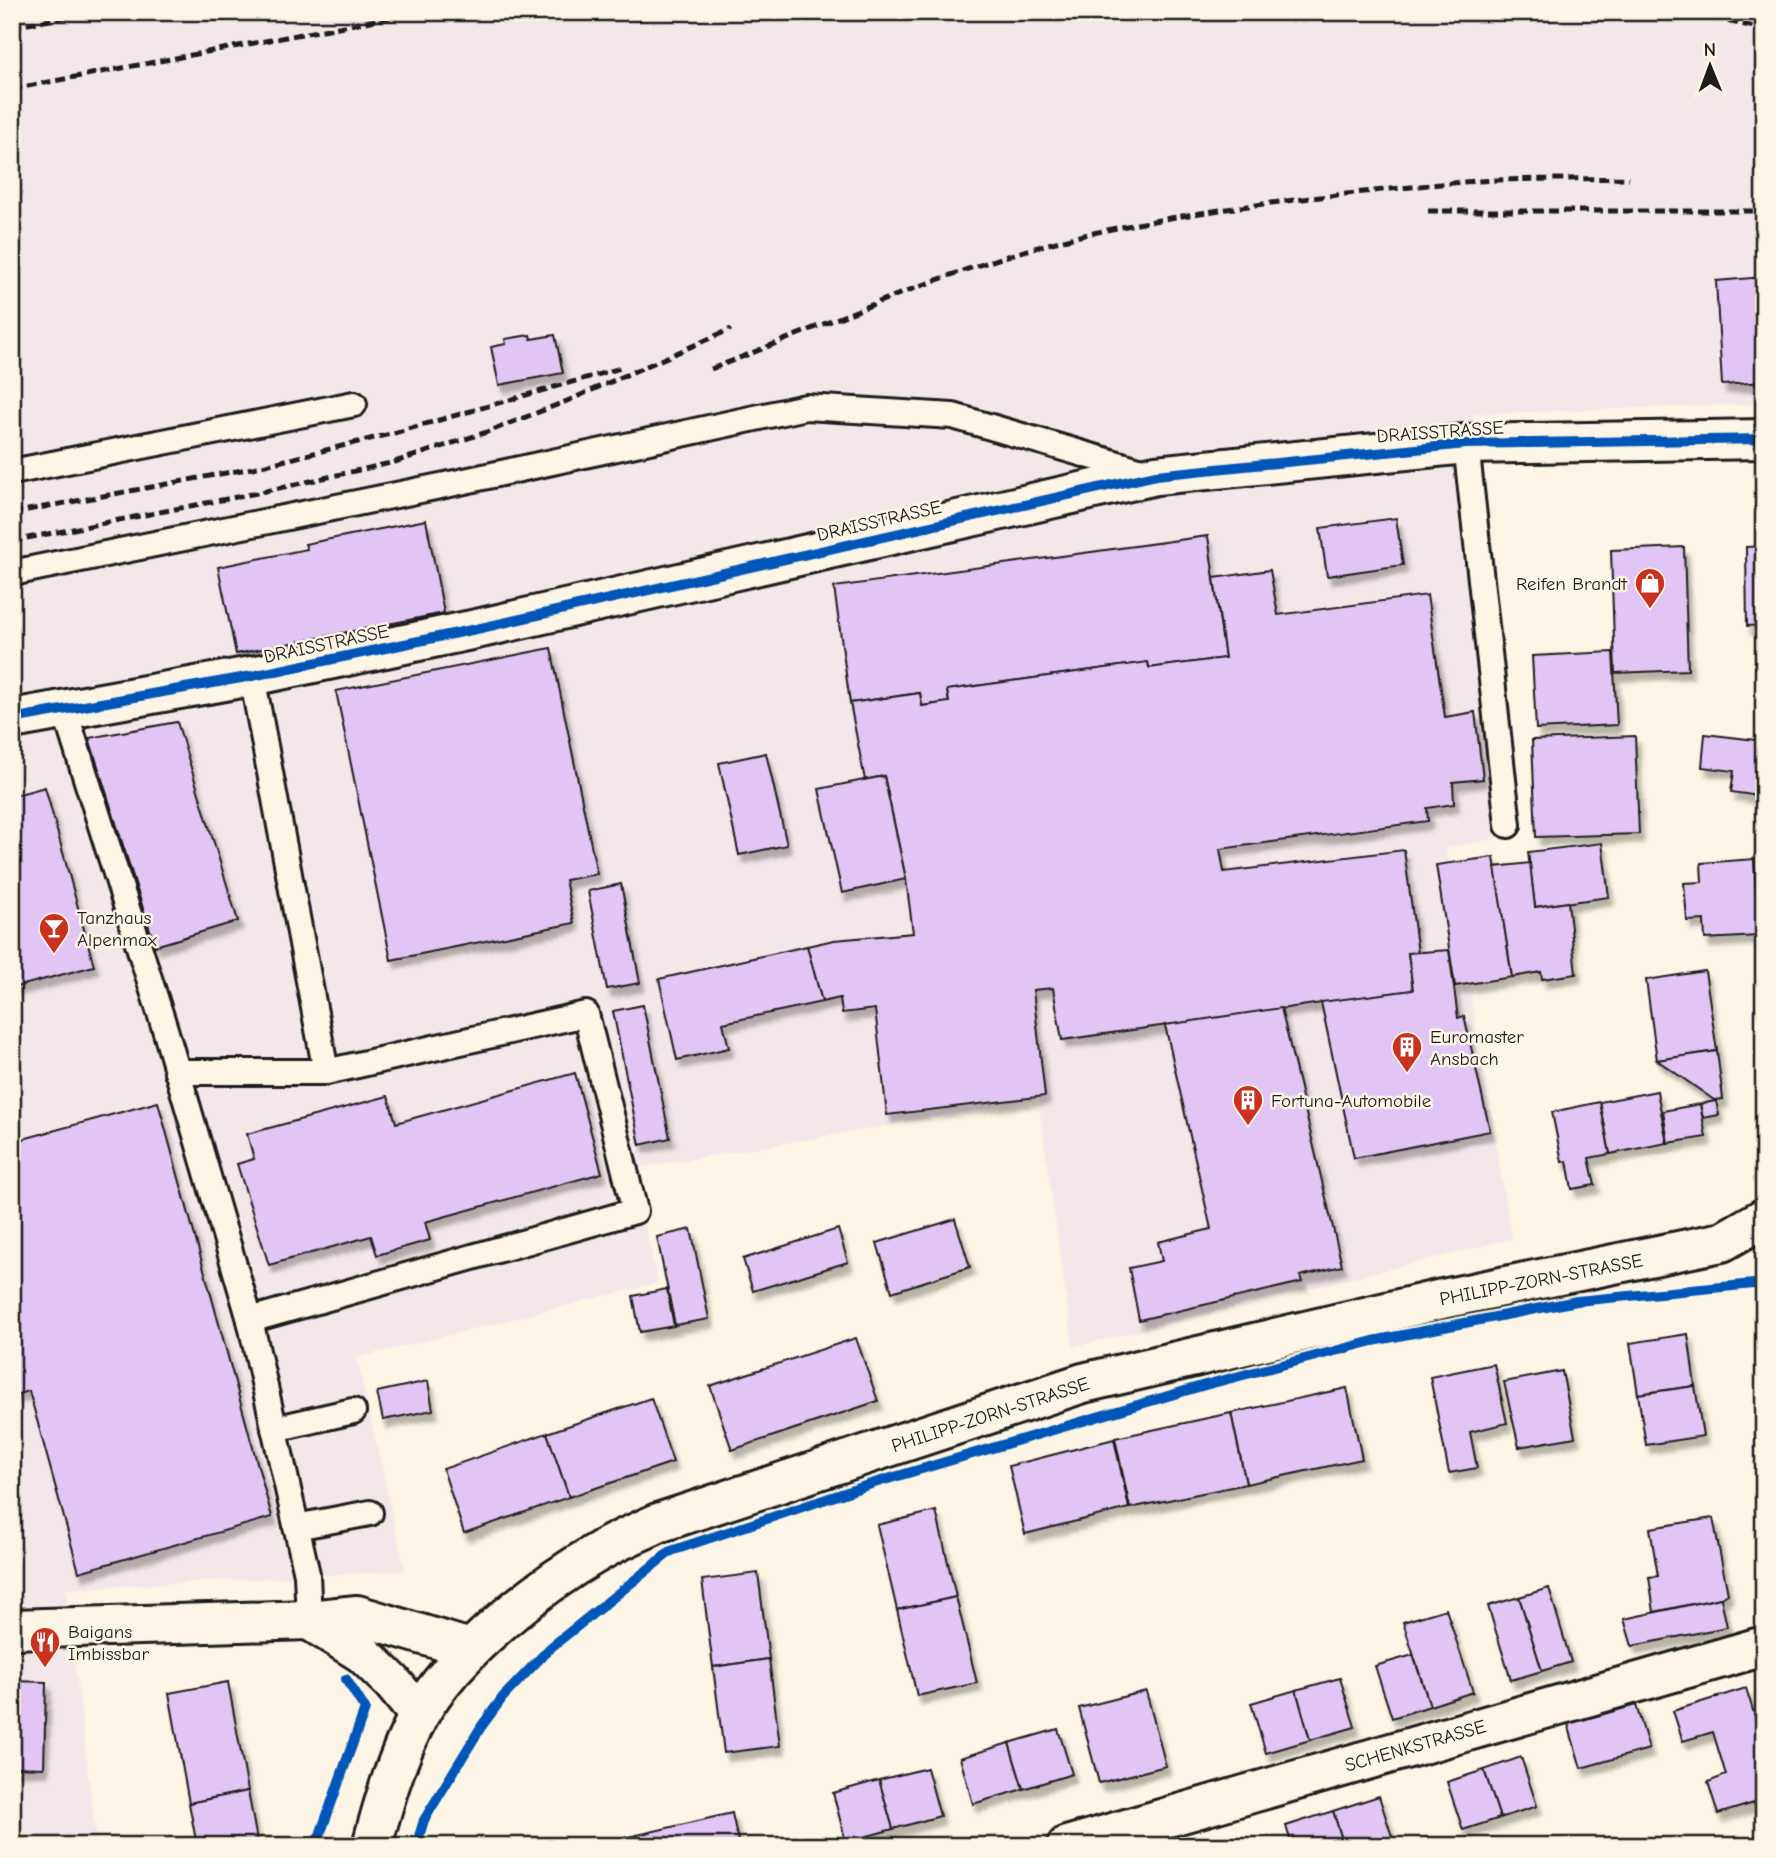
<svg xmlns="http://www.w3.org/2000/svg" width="1776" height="1858" font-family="'Comic Neue',sans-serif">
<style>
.built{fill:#f4e7ea}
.building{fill:#e1c6f5;stroke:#1c1c1c;stroke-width:2;filter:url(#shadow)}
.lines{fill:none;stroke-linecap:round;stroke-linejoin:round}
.lane-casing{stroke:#1c1c1c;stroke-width:30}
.street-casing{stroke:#1c1c1c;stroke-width:44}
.secondary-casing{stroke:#1c1c1c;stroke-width:44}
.lane{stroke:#fcf5e5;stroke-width:24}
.street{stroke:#fcf5e5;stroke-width:38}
.secondary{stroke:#fcf5e5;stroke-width:38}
.rail{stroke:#1c1c1c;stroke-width:5;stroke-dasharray:10 5;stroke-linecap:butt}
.cycleway-casing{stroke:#fcf5e5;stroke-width:15}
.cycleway{stroke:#0057b8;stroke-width:10}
.labels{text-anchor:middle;stroke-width:5;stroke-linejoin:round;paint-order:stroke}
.street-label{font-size:19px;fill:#1c1c1c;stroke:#fcf5e5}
.poi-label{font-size:19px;fill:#1c1c1c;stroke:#fcf5e5;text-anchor:start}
</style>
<defs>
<filter id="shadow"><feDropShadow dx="4.5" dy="8" stdDeviation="2" flood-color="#0004"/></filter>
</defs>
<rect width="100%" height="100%" fill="#fcf5e5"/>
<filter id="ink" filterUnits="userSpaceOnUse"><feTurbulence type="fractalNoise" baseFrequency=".0143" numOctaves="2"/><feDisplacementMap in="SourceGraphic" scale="14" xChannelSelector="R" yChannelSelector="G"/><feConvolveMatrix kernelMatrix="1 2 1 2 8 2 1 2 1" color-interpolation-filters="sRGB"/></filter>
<g filter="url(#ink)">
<path class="built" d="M12,12H1764V404L1474,414L1520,834L1446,848L1512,1239L1073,1347L1038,1100L633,1169L658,1283L357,1358L405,1571L66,1589L97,1846H12Z"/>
<g class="building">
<path d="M1764,277V382L1722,385L1716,281Z"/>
<path d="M530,335L531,339L555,335L563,373L499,385L491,347L506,344L505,339Z"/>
<path d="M1396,518L1403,565L1327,576L1320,528Z"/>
<path d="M426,520L444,613L236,654L218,567L307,549L305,544Z"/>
<path d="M1208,536L1225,658L1149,668L1148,662L947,690L949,702L922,706L920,693L850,703L834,587Z"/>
<path d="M1764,546V625L1747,626L1746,547Z"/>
<path d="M1684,547L1688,670L1615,673L1611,550Z"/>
<path d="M1270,570L1278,615L1427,595L1445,717L1475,712L1483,779L1453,782L1454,804L1427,808L1428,821L1220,849L1224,872L1404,850L1418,953H1408L1413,990L1062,1040L1053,988L1033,990L1045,1096L887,1115L875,1009L842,1013L840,998L822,1002L807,946L834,940L913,933L906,879L884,776L865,780L850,703L920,693L922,706L949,702L947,690L1148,662L1149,668L1225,658L1214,578Z"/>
<path d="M551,648L597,874L565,880L574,923L391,960L336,691Z"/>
<path d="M1613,652L1617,725L1536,729L1532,656Z"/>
<path d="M177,722L238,921L155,946L89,738Z"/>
<path d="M1705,734L1764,741V825L1757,824L1760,796L1731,792L1734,771L1702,767Z"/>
<path d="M1635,736L1639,834L1536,837L1532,740Z"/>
<path d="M766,753L787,845L739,855L719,763Z"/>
<path d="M884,776L906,879L842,893L819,789Z"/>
<path d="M45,787L94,966L12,988V796Z"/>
<path d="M1602,843L1609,897L1535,907L1528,852Z"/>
<path d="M1494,857L1512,977L1455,986L1436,865Z"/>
<path d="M1754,859L1759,936L1705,939L1704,920L1687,921L1684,883L1702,882L1701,863Z"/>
<path d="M1530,863L1535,907L1568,902L1576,974L1542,979L1541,972L1512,977L1495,867Z"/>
<path d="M621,884L640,983L607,989L588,891Z"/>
<path d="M807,946L822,1002L723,1023L729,1048L677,1060L659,979Z"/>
<path d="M1449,950L1458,1018L1464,1016L1490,1131L1354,1158L1321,1002L1413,990L1408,953Z"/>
<path d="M1705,971L1717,1051L1657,1060L1646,980Z"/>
<path d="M643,1005L670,1138L640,1145L613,1011Z"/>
<path d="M1281,1008L1342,1266L1300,1276L1302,1282L1139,1320L1129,1268L1162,1261L1158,1242L1211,1229L1165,1025Z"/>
<path d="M1717,1051L1723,1099L1714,1100L1657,1060Z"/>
<path d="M575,1073L602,1173L425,1222L430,1240L377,1255L371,1236L269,1265L237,1164L254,1159L247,1134L388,1096L396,1123Z"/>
<path d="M1657,1091L1667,1143L1610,1154L1600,1102Z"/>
<path d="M1716,1101L1719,1115L1703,1118L1700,1104Z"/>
<path d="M158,1102L272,1517L79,1572L29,1391L12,1396V1142Z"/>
<path d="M1600,1102L1610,1154L1589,1158L1595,1185L1572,1189L1567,1161L1562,1162L1552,1112Z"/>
<path d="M1700,1104L1706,1137L1668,1143L1663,1111Z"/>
<path d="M955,1219L970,1267L892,1292L877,1243Z"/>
<path d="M691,1229L709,1319L675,1325L657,1237Z"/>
<path d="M838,1229L848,1262L753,1291L743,1259Z"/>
<path d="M667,1289L674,1326L640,1332L633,1296Z"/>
<path d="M1688,1334L1695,1386L1638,1394L1630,1343Z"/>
<path d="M856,1338L878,1401L732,1450L710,1386Z"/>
<path d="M1494,1364L1507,1423L1470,1432L1477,1468L1449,1473L1430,1377Z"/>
<path d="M1562,1371L1575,1437L1519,1447L1504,1382Z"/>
<path d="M428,1381L433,1410L383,1420L377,1392Z"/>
<path d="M1695,1386L1703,1436L1646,1445L1638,1394Z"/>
<path d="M1347,1388L1362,1459L1246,1484L1231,1413Z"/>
<path d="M651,1398L673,1462L569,1497L547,1433Z"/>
<path d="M1231,1413L1246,1484L1130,1508L1115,1438Z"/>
<path d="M547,1433L569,1497L464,1533L443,1469Z"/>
<path d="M1114,1439L1129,1508L1025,1534L1009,1466Z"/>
<path d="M936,1511L956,1597L897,1610L877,1525Z"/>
<path d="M1713,1518L1728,1594L1721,1598L1654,1612L1649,1577L1658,1576L1650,1528Z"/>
<path d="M758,1573L769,1659L713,1667L702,1580Z"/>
<path d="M1549,1588L1571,1662L1542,1671L1519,1597Z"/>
<path d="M956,1597L977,1683L917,1696L897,1610Z"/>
<path d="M1519,1597L1542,1671L1511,1680L1488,1606Z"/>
<path d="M1721,1598L1727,1627L1632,1646L1624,1619Z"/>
<path d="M1446,1609L1473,1692L1430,1706L1403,1622Z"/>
<path d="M1413,1655L1430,1706L1392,1718L1375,1666Z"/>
<path d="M769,1659L780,1746L724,1753L713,1667Z"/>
<path d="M1340,1678L1355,1727L1310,1740L1296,1690Z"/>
<path d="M12,1681L46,1682L44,1768L12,1767Z"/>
<path d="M228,1682L248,1791L189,1803L169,1693Z"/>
<path d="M1746,1688L1764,1746V1800L1718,1814L1708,1782L1726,1775L1713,1732L1683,1741L1673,1711Z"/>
<path d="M1296,1690L1310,1740L1266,1753L1251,1703Z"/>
<path d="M1146,1691L1166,1766L1099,1783L1079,1708Z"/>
<path d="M1636,1705L1649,1749L1581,1768L1568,1724Z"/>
<path d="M1058,1729L1072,1774L1023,1789L1009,1743Z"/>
<path d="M1009,1743L1023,1789L973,1804L960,1758Z"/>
<path d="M1521,1757L1537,1806L1500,1818L1484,1770Z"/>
<path d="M927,1768L940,1816L893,1829L879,1780Z"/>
<path d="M1484,1770L1500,1818L1463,1830L1447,1782Z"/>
<path d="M879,1780L893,1829L846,1842L833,1793Z"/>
<path d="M248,1791L258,1846H197L189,1803Z"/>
<path d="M1379,1796L1395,1846H1344L1333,1811Z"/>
<path d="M1333,1811L1344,1846H1292L1286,1826Z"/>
<path d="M732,1813L739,1846H639L637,1835Z"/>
<path d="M637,1835L639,1846H592Z"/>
</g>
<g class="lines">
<g class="lane-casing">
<g id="lane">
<path d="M1466,444L1508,825"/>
<path d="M12,472L354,404"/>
<path d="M12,573L460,482L806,407L953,416L1149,473"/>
<path d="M252,676L326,1072"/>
<path d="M64,708L165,1029L250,1320L307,1574L309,1620"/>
<path d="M177,1072H326L586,1014L635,1211L250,1320"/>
<path d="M274,1429L353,1411"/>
<path d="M296,1527L370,1513"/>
</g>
</g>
<g class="street-casing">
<g id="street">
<path d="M12,719L252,676L481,628L1156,475L1466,444L1764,439"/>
<path d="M309,1620L362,1653L392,1682L419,1715"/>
<path d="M12,1629L309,1620L357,1615L470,1649"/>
<path d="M1067,1846L1764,1646"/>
</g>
</g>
<g class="secondary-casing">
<path id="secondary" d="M372,1846C384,1801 397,1756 419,1715C454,1653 539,1586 600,1551C618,1540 639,1532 658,1523L1083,1383L1442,1299L1722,1242L1764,1218"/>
</g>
<use href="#lane" class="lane"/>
<use href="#street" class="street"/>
<use href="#secondary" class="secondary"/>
<g class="rail">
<path d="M1684,12L1764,29"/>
<path d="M12,27L93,12"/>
<path d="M12,89L418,12"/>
<path d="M1428,211H1764"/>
<path d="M711,369C833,322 956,265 1084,235C1173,215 1264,203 1355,193C1402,188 1450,182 1497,180C1541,179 1585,179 1629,178"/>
<path d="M12,513L258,467L394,433L621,368"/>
<path d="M12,541L257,493L395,462L490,431L567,401L731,329"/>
</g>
<g class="cycleway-casing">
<g id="cycleway">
<path d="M12,719L252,676L481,628L1156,475L1466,444L1764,439"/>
<path d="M316,1846L365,1709L346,1679"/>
<path d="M416,1846L424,1820L481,1727L503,1697L550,1648L671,1551L871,1484L1205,1385L1373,1341L1577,1301L1764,1283"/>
</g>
</g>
<use href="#cycleway" class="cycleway"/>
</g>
</g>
<defs>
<g id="shop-pin" transform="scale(1.575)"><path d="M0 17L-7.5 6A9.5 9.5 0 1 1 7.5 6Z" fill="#c8321e" stroke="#fcf5e5"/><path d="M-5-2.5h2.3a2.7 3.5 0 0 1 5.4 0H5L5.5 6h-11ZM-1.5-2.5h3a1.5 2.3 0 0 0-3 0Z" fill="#fff"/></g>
<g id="bar-pin" transform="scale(1.575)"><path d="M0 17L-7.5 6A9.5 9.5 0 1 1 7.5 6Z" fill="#c8321e" stroke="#fcf5e5"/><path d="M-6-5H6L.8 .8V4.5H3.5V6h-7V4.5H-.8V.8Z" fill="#fff"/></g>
<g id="building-pin" transform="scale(1.575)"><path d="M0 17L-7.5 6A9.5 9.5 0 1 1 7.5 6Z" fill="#c8321e" stroke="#fcf5e5"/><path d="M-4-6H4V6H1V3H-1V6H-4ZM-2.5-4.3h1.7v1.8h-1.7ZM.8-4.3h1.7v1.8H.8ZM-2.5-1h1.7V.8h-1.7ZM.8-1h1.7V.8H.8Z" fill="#fff"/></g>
<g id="restaurant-pin" transform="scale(1.575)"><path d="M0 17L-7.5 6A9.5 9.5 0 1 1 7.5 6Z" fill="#c8321e" stroke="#fcf5e5"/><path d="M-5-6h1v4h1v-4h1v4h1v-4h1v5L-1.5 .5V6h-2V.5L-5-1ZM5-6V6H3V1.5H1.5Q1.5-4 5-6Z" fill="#fff"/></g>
</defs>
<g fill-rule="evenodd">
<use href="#shop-pin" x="1650" y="583"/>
<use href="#bar-pin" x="54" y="928"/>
<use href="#building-pin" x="1407" y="1047"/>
<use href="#building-pin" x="1248" y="1100"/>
<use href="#restaurant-pin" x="45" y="1642"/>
</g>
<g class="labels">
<g class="street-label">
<text transform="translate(1440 431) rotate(-4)" y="7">DRAISSTRASSE</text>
<text transform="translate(879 520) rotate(-13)" y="7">DRAISSTRASSE</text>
<text transform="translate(326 643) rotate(-12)" y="7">DRAISSTRASSE</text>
<text transform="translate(1541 1279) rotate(-11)" y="7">PHILIPP-ZORN-STRASSE</text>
<text transform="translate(990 1414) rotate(-18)" y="7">PHILIPP-ZORN-STRASSE</text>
<text transform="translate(1415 1745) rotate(-16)" y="7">SCHENKSTRASSE</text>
</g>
<g class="poi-label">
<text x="1627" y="590" text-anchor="end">Reifen Brandt</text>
<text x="77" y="924">Tanzhaus<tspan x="77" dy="22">Alpenmax</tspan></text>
<text x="1430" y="1043">Euromaster<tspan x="1430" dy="22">Ansbach</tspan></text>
<text x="1271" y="1107">Fortuna-Automobile</text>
<text x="68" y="1638">Baigans<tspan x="68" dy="22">Imbissbar</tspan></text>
</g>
</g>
<rect width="1776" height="1858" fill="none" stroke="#fcf5e5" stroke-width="42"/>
<rect x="21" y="21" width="1734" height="1816" fill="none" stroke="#1c1c1c" stroke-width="2.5" filter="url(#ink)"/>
<g transform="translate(1710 66) rotate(359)" stroke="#fcf5e5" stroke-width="5" paint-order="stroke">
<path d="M0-5L12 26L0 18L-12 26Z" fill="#1c1c1c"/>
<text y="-10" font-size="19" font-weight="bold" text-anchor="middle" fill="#1c1c1c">N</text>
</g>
</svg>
